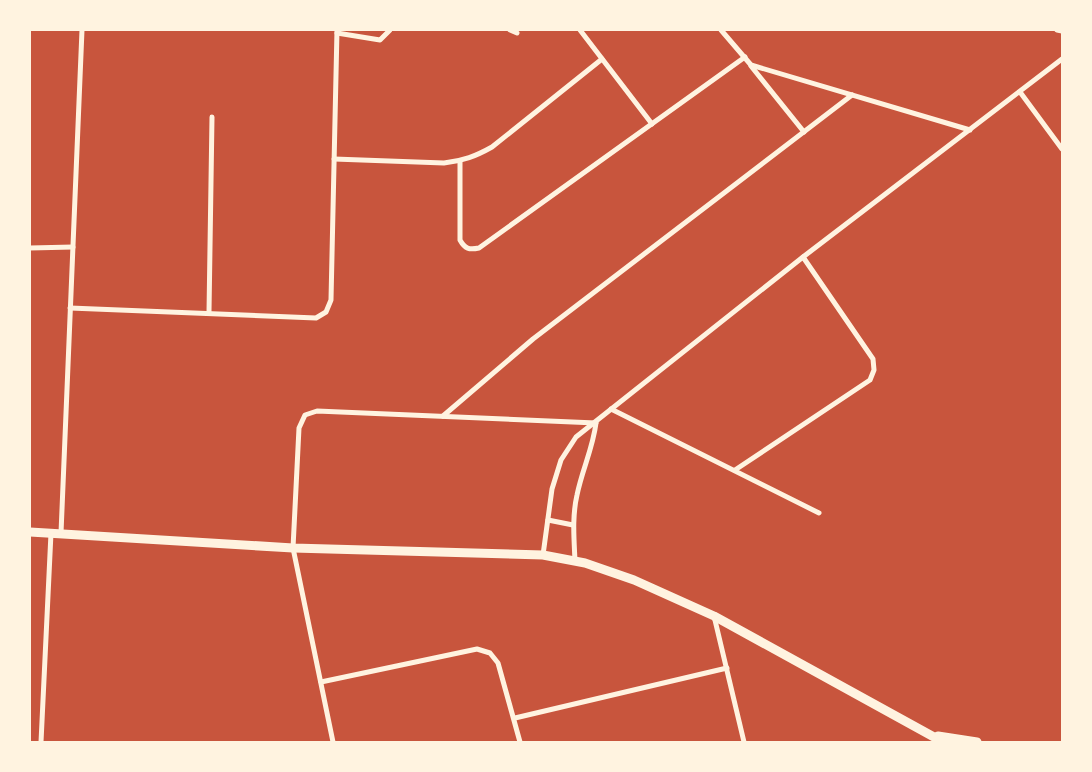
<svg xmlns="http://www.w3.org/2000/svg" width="1092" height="772" font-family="Roboto,sans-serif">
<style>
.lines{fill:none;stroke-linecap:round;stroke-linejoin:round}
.minor{stroke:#fff3e0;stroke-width:5}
.tertiary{stroke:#fff3e0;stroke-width:9}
</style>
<rect width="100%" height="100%" fill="#c8553d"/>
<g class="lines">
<g class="minor">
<path d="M510,30L517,33"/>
<path d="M580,30L652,124"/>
<path d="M721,30L751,65L970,130"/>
<path d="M1057,30L1062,31"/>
<path d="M337,33L380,40L390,30"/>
<path d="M751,66L804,132"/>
<path d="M1020,92L1062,149"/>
<path d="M334,159L444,163C463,161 476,156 492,147L602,59"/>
<path d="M460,161V240C465,249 469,250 479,248L745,57"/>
<path d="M30,248L73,247"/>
<path d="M70,308L316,318L326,312L331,300L337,30"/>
<path d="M209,312L212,117"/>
<path d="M611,409L819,513"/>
<path d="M443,416L533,339L852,95"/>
<path d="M735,470L870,380L874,370L873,359L803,257"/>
<path d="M548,520L573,525"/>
<path d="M61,533L82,30"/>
<path d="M543,555L552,489L561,460L576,437L803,257L1062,59"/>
<path d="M575,561C574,538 572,517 577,495C582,470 593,448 596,423"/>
<path d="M714,616L744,742"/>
<path d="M321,682L477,649L490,653L498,663L520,742"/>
<path d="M515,718L727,668"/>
<path d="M41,742L51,533"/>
<path d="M333,742L293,548L299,428L305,415L317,411L596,423"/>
</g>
<g class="tertiary">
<path d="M30,532L293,548L543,555L585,563L634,580L714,616L943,742"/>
<path d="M938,736L977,742"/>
</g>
</g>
<rect width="1092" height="772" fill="none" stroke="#fff3e0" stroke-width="62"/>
</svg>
